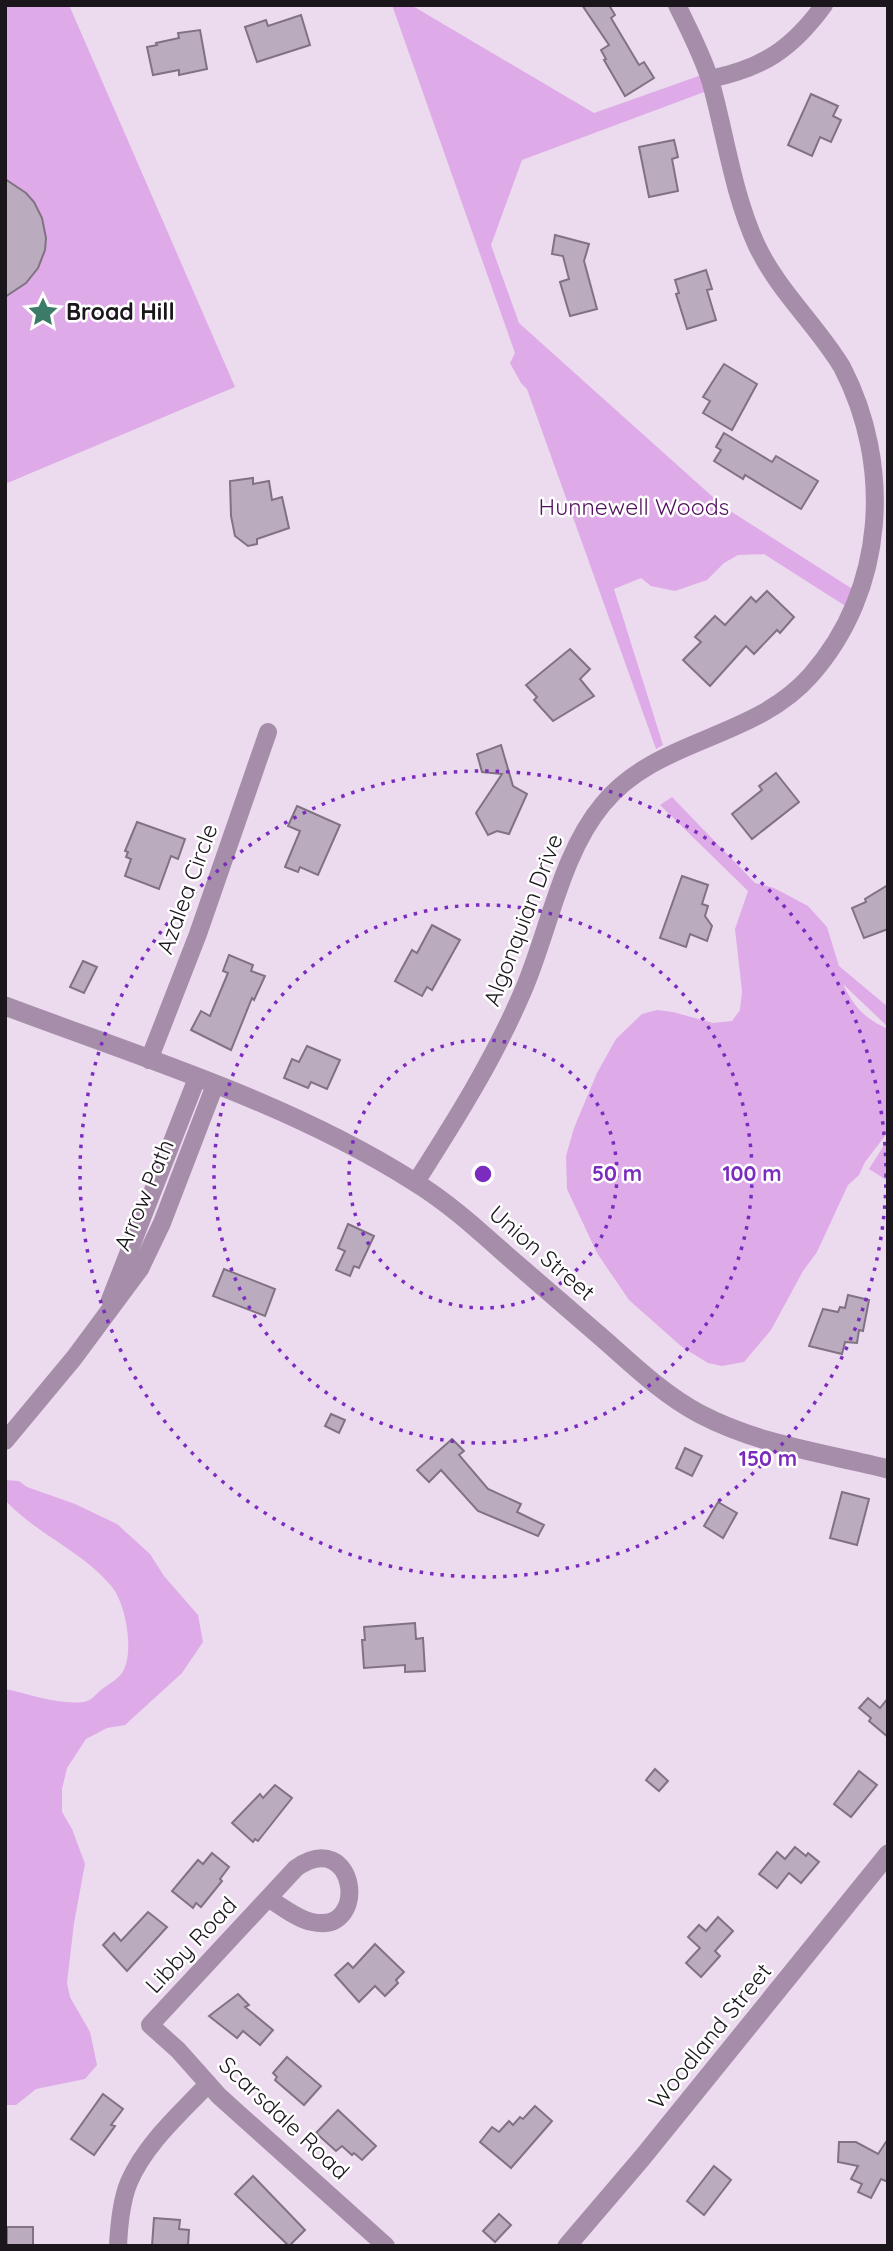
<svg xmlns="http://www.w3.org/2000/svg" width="893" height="2251" font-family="Quicksand,sans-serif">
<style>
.green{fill:#deaae7}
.building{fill:#bbabbe;stroke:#817283;stroke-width:2}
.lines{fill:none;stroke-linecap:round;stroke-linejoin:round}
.minor{stroke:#a68eaa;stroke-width:18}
.tertiary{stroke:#a68eaa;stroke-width:19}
.ring{fill:none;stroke:#7b2cbf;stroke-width:3.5;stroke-dasharray:3.5 7}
.labels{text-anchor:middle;stroke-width:5;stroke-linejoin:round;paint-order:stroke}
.poi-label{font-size:23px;font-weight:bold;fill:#1b161c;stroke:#fff;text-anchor:start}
.park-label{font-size:23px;fill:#53105f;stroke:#fff}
.street-label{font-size:23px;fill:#1b161c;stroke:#fff}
.centre{fill:#7b2cbf;stroke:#fff;stroke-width:3.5}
.ring-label{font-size:21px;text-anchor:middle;font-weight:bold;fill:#7b2cbf;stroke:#fff;stroke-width:5;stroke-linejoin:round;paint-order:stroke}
</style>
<rect width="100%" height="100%" fill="#ecdbef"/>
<g class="green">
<path d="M5,5H69L235,387L5,484Z"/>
<path d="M392,5H411L594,113L710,72L715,88L522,160L491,245L519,323L724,507L854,590L847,607L764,554L738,555L724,563L707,580L675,591L651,586L641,578L614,589L663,745L656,749L527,389L521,383L510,363L515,353Z"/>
<path d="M672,797L755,883L774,888L808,906L827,927L839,966L888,1007V1027L843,984C853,1006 865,1019 888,1029V1132L865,1162L859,1175L848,1185L817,1252L803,1271L771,1330L744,1362L722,1366L708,1363L682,1347L629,1300L597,1253L567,1189L566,1156L574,1128L597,1073L616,1039L642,1014L657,1010L673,1012L713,1023L732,1021L740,1010L742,991L735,929L748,891L660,805Z"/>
<path d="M888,1139V1181L869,1169Z"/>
<path d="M5,1480L19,1481L27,1487L75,1504L117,1524L150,1554L164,1576L198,1615L203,1642L182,1673L125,1725L107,1728L86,1739L67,1768L62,1789V1812L72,1829L85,1864L74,1923L67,1983L70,1997L90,2032L97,2065L85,2079L36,2089L16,2105H5V1689C30,1694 58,1705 84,1702C91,1701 96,1694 101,1690C107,1685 117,1680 122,1673C135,1654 126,1604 112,1587C83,1551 37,1535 5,1500Z"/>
</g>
<g class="building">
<path d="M582,5H609L615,15L611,18L639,65L644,62L654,78L625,96L604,60L606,59L601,50L609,45Z"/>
<path d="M301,15L310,45L257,62L245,27L266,20L268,26Z"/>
<path d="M200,30L207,69L179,75V70L153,75L147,47L157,45L156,43L179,38L178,33Z"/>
<path d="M811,94L838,106L833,116L841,120L831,142L820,137L812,156L788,145Z"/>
<path d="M674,140L678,157L672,159L678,191L649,197L639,147Z"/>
<path d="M5,179L26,193L34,202L42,218L46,238L45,250L38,268L26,283L5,297Z"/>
<path d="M555,235L589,244L584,261L597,309L570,316L560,282L569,279L563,256L552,254Z"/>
<path d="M706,270L712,289L707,290L716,320L687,329L676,294L679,293L675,280Z"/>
<path d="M724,364L757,384L732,430L703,413L710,401L703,397Z"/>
<path d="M724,433L772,462L776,456L818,481L801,509L745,475L743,479L714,461L721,450L716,447Z"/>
<path d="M253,478V484L269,481L272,500L282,497L289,528L257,539V544L248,546L235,536L231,516L230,481Z"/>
<path d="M767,591L794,617L780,633L777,630L754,654L746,646L710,686L683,660L701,642L695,637L715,616L725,625L751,597L756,602Z"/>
<path d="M570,649L590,669L580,679L594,696L553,721L534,700L537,697L526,685Z"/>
<path d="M501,745L513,786L527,794L509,834L497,831L488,835L476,813L502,774L482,772L477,754Z"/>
<path d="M776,773L799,802L752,839L732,814L762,790L759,786Z"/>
<path d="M297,806L340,825L318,875L300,867L298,872L285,867L300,831L288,826Z"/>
<path d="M137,822L185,839L178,859L171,856L159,889L125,876L131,859L126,857L128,852L125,851Z"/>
<path d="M682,876L708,885L702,904L708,906L705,916L712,926L707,941L690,934L686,947L660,938Z"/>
<path d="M888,885V929L864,938L852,908L866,902L865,899Z"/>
<path d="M432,925L460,940L432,990L427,987L422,996L395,981L412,950L417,953Z"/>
<path d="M229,955L253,965L251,971L265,976L254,1000L252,998L231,1050L191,1030L201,1011L210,1016L228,973L223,971Z"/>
<path d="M83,961L97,967L84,993L70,987Z"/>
<path d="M307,1046L340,1060L327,1089L311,1082L308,1088L284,1078L292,1059L299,1062Z"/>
<path d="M348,1224L374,1236L359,1268L354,1266L350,1276L336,1270L345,1251L338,1248Z"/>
<path d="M224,1269L275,1289L265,1316L213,1296Z"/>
<path d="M848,1295L869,1300L863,1331L859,1330L857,1343L845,1342L842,1354L809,1346L823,1309L838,1312L840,1307L845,1308Z"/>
<path d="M331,1414L345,1420L339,1433L325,1426Z"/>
<path d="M452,1439L464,1451L459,1455L488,1489L521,1504L517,1512L544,1525L538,1536L478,1511L441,1470L429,1482L417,1470Z"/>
<path d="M685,1448L702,1456L692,1476L676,1468Z"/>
<path d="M842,1492L869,1499L857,1545L830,1538Z"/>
<path d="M718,1502L737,1513L723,1538L704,1526Z"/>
<path d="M415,1623L416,1639L423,1638L425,1671L405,1672V1665L364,1668L362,1640H365L364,1627Z"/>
<path d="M868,1698L880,1708L888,1698V1737L869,1721L871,1718L859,1708Z"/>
<path d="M655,1769L668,1781L659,1791L646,1780Z"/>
<path d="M859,1771L877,1785L851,1817L834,1804Z"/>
<path d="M275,1785L292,1798L258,1841L255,1839L253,1842L232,1823L260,1794L263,1798Z"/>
<path d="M795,1847L806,1856L808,1853L819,1862L801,1883L789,1873L777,1888L759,1874L777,1852L785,1859Z"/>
<path d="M212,1853L229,1867L220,1879L222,1881L201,1907L196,1903L193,1908L172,1891L198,1860L203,1864Z"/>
<path d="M148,1912L167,1927L127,1971L103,1945L114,1933L121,1941Z"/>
<path d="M718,1917L733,1931L715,1951L720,1956L701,1977L686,1963L700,1948L688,1937L699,1925L706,1931Z"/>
<path d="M375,1944L404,1972L396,1980L398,1983L385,1996L375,1986L359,2002L335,1975L348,1963L353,1968Z"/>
<path d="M238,1994L249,2005L245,2007L273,2030L260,2045L243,2031L237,2038L209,2016Z"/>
<path d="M287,2057L321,2086L304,2105L275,2080L277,2077L273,2073Z"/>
<path d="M103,2094L123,2109L111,2125L115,2126L94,2155L71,2139Z"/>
<path d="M535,2106L552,2121L511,2168L480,2142L492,2127L499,2132L509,2121L513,2125L520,2117L523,2119Z"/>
<path d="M338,2110L376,2146L362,2160L354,2153L352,2155L342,2146L336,2151L316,2133Z"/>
<path d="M888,2139V2182L881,2179L871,2198L858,2192L862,2184L851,2179L858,2166L838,2162L839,2142H856L878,2154Z"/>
<path d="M714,2166L731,2180L704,2215L687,2201Z"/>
<path d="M253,2176L305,2230L289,2246L235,2194Z"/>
<path d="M499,2214L511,2225L495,2242L483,2231Z"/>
<path d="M154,2218L180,2220L179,2229L189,2230L188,2245L152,2246Z"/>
<rect x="7" y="2227" width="26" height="19"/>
</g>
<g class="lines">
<g class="minor">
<path d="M710,79C763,68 792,49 824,5"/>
<path d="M149,1060L198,934L268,732"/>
<path d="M416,1182C455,1121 494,1059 523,991C549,931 561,854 603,804C658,737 753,741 811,675C886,590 893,465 842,367C816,324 779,292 757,246C733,194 726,137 711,83C703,56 689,30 677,5"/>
<path d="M110,1300L197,1078"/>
<path d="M5,1441L74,1358L140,1269L162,1223L215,1085"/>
<path d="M268,1898C281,1906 297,1919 312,1922C371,1935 356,1826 296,1868L150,2025L178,2050L219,2096L386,2246"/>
<path d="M118,2246C119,2225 121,2201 129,2182C146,2143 180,2114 208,2084"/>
</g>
<g class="tertiary">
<path d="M5,1006C143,1058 288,1102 413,1181C446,1201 475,1227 504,1253C539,1283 573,1313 608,1343C637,1369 666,1396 700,1414C759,1445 824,1453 888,1469"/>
<path d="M567,2246L642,2158L888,1854"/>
</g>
</g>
<g class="ring">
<circle cx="483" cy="1174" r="134"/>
<circle cx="483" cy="1174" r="269"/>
<circle cx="483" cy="1174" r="403"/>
</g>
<defs>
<g id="sight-bare" transform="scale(2.415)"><path d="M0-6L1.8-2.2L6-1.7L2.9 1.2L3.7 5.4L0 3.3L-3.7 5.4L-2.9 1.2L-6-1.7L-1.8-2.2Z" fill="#3c7b68" stroke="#fff" stroke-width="2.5" paint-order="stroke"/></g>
</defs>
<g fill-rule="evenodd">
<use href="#sight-bare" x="43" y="312"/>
</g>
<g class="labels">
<g class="poi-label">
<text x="66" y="320">Broad Hill</text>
</g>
<g class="park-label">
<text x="634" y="515">Hunnewell Woods</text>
</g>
<g class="street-label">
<text transform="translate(187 889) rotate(-70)" y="8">Azalea Circle</text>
<text transform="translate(523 920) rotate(-69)" y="8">Algonquian Drive</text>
<text transform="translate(144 1195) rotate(-67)" y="8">Arrow Path</text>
<text transform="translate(542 1253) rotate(41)" y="8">Union Street</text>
<text transform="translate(191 1945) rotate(-47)" y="8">Libby Road</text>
<text transform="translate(710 2036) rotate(-51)" y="8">Woodland Street</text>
<text transform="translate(284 2118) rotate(43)" y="8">Scarsdale Road</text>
</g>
</g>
<circle cx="483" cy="1174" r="10" class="centre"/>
<g class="ring-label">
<text x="617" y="1181">50 m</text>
<text x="752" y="1181">100 m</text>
<text x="768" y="1466">150 m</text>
</g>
<rect width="893" height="2251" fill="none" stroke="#1b161c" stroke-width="14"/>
</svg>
